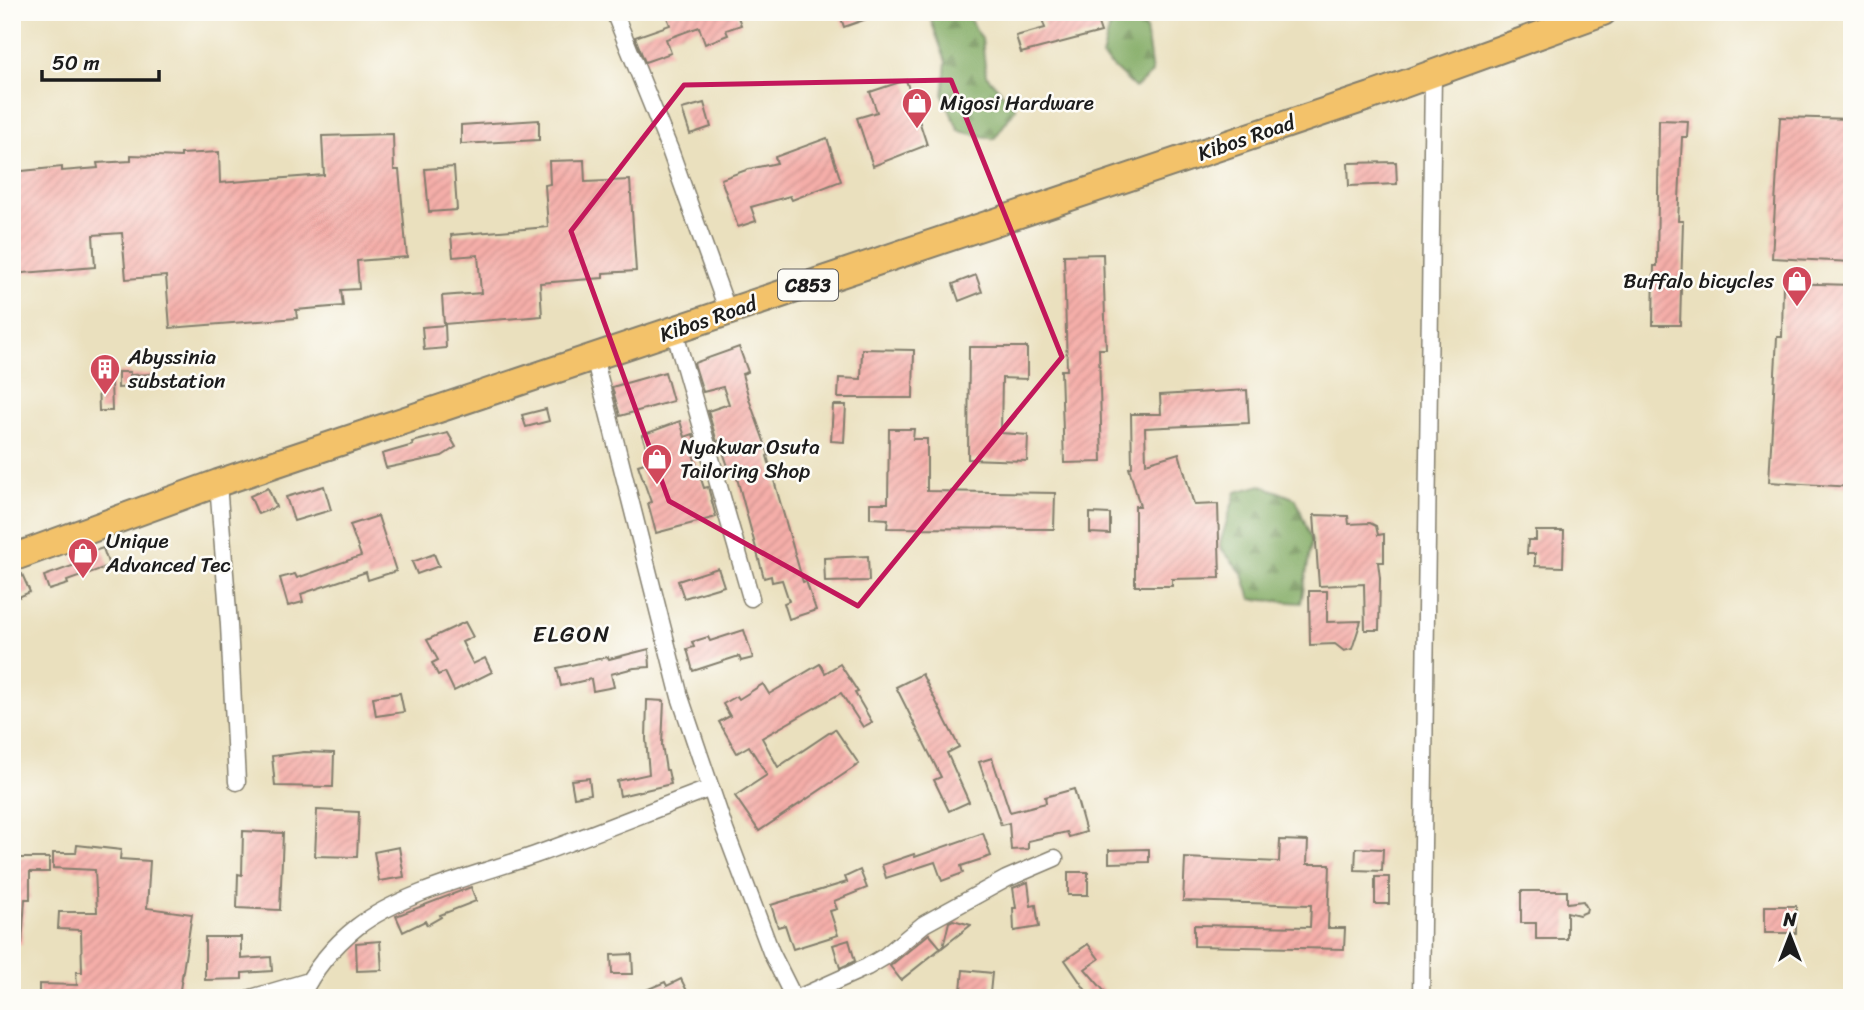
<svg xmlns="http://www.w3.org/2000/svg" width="1864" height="1010" font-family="Sriracha,sans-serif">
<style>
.forest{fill:url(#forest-firs);stroke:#4e623e;stroke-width:2}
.building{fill:url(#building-hatch)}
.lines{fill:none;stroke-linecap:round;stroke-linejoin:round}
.street-casing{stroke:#837e6d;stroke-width:19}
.primary-casing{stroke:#837e6d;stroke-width:30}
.street{stroke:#fff;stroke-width:16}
.primary{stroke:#f3c26a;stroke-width:26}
.marked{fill:none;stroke:#c2185b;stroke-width:5;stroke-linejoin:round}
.labels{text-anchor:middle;stroke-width:5;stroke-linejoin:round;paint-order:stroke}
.shield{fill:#fdfcf7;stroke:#605f5e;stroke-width:2}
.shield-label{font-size:19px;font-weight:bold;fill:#1c1c1c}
.poi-label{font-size:21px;fill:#1c1c1c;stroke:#fdfcf7;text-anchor:start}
.street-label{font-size:21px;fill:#1c1c1c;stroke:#fdfcf7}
.neighbourhood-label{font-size:23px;letter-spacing:2px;fill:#1c1c1c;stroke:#fdfcf7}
</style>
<defs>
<pattern id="forest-firs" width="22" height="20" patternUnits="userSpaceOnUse" patternTransform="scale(1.75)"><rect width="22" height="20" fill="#7fa960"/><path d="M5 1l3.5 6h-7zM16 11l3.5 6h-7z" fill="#67894e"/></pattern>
<pattern id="building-hatch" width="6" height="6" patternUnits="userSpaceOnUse" patternTransform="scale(1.75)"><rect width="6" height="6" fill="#f5aea9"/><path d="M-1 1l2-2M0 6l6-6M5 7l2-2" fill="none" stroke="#d19591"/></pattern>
</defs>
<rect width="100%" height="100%" fill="#fdfcf7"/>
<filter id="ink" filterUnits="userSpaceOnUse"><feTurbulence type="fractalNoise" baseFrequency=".0143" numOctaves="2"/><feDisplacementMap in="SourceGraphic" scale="14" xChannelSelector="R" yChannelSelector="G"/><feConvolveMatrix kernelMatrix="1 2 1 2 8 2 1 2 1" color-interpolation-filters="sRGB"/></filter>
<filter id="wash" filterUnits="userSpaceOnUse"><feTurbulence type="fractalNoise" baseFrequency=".00686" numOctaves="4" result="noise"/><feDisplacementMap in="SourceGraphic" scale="28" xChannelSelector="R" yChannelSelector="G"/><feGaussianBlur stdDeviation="1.57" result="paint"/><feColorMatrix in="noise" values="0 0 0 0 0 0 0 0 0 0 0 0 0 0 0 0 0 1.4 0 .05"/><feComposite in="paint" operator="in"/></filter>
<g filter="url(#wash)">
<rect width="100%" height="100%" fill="#eae0be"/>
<g class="forest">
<path d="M928,12H965L982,39L986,75L1016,108L994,139L959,131L943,96L946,62Z"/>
<path d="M1104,12H1136L1146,29L1152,73L1135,88L1102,57L1110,25Z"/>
<path d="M1261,485L1296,499L1312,541L1301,603L1251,599L1243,574L1219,546L1236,492Z"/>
</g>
<g id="blocks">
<g class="building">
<path d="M665,12H736L741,25L726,30L728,35L705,44L699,27L666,39L671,53L645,62L635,37L670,25Z"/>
<path d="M839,12H881V14L844,27Z"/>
<path d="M1056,12H1094L1101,32L1021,53L1016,36L1045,28L1041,16Z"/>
<path d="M906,80L927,145L873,166L857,118L877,112L870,92Z"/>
<path d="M704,103L711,127L690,134L682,109Z"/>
<path d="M1780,117L1852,119V262L1772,258Z"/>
<path d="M539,120V140L461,144V125Z"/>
<path d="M1659,120L1688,121L1687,137H1682L1678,221H1683L1680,325H1653L1654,266H1657Z"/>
<path d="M393,134L394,170H399L407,257L357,261L359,289L341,290L343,306L296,310L297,318L170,328L166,276L126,279L122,233L93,235L95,267L12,274V172L62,167V171L98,168L97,163L131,161V155L181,157V154L219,152L220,183L324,175L322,136Z"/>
<path d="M827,138L841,181L792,200L790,196L751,207L756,221L738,227L721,179L749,169L777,163L775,157Z"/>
<path d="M584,160L585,182L630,180L636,271L603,273V278L540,283L542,316L444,324L442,296L481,293L478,255L453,257L451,235L548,227L545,185L550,184L549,161Z"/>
<path d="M1396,162L1397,184L1349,186L1348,163Z"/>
<path d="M454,167L457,210L429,212L425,169Z"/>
<path d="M1103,254L1106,349H1099L1102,462L1064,463L1061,370H1067L1064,255Z"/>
<path d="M976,275L982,292L959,301L953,284Z"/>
<path d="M1783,283L1852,285V487L1769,482L1777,337H1782Z"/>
<path d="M445,325L446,348L424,350L422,327Z"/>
<path d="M739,347L748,372L742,374L750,402L769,455L767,456L803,582L806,581L816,610L789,619L784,603L789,601L782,580L772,582L771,576L764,578L734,467L729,469L719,441L717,442L708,411L729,404L723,387L703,392L694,363Z"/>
<path d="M969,347H1027V379L1002,378L1001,433L1028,435L1027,461L968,459Z"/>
<path d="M862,349L914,350L913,398H838L839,378L861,379Z"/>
<path d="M118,372H130V375L152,374V386L118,388Z"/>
<path d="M665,372L673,401L620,416L612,387Z"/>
<path d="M98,381H111L112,411H99Z"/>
<path d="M1247,390L1249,423L1145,428L1146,463L1179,453L1194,505L1218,504L1220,578L1172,579V586H1135V506H1140L1129,468L1132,467L1131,414H1161L1160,395Z"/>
<path d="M833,405H846L844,442L831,441Z"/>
<path d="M546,409L549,421L526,427L522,415Z"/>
<path d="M680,421L685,437L693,434L697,449L692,451L704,488L708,487L716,517L656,533L648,503L651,502L638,465L651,461L642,435Z"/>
<path d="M889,429H914L913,439H927V491L1055,493L1054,529L887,528L888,519L870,518V503H888Z"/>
<path d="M448,433L456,447L442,456L386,468L382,454L413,445L412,442Z"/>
<path d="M324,486L331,510L294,521L286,497Z"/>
<path d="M268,488L276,507L258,514L250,496Z"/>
<path d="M1090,513L1110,514V534L1090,533Z"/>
<path d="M1314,515L1348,516L1349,524L1370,523L1376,526L1378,535L1384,534V562H1378L1380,578L1379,630H1365L1364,584L1319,586Z"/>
<path d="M378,516L396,571L368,580L366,572L301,594L303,602L288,606L280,578L295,574L297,578L361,556L350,525Z"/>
<path d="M1536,531H1564L1563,567L1535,566V554H1527L1528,540H1536Z"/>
<path d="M103,548L109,566L67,581L68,584L49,590L44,576L75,565L72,558Z"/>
<path d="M434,554L439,566L417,574L412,562Z"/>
<path d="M868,556L869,581L825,582L824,558Z"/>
<path d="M718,568L724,586L684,598L678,581Z"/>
<path d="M22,574L30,592L12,600V579Z"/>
<path d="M1309,591H1327V622L1361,621L1352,649L1344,651L1335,644L1310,645Z"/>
<path d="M465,622L473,637L462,642L473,664L485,658L492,672L454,691L445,672L438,675L432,663L438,660L427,640Z"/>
<path d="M744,630L753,658L741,661L739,656L693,671L687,649L694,647L692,642L708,637L710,641Z"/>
<path d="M649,649L650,667L634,668L611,674L614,687L593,691L591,679L561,686L557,668L608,657L609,659Z"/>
<path d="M820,664L825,673L840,664L858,692L855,693L872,722L863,727L841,693L762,738L778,767L835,729L859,764L759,831L735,796L767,775L749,746L737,753L719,722L730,716L723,704L737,696L739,699L763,684L769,694Z"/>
<path d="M922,674L959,747L947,753L969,802L949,811L934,780L941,777L896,687Z"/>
<path d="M400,693L404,712L376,716L373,697Z"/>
<path d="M647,700L664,701L662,745L666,770H668L671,784L620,796L617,781L649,774L646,739Z"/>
<path d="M304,752L334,753L333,787L275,786L272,756Z"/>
<path d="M992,758L1010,812L1046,803L1045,797L1074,789L1086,832L1069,837L1067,832L1028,841V849L1011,850L1009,823L1001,825L979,762Z"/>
<path d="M589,778L591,794L574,797L571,780Z"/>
<path d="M317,810L359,812L357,857L315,856Z"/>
<path d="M243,831L283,833L280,910L237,908L238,874L242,875Z"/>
<path d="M983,833L991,856L961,866L963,873L942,881L935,862L886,878L882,865L914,854L915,857Z"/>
<path d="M1280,840L1308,841L1307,864H1330L1328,928H1345L1344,949L1194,946V925L1310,927L1311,905L1183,901L1185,858L1279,862Z"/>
<path d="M77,845L121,850L120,859L150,861L147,908L192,914L179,996L154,992L153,998L39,997V984L77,985L76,972H82L81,930L58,929L59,912H97L95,870L53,868V853H76Z"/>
<path d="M399,847L404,877L379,881L374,852Z"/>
<path d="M1356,848L1383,849L1382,871L1355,870Z"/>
<path d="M1149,849V862L1109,863V850Z"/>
<path d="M14,858H49V872H30V899H25L22,944H12Z"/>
<path d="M860,870L867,888L834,901L837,909L830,911L838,935L793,949L785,925L778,927L771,905L847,882L845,877Z"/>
<rect x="1068" y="872" width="20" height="23"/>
<rect x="1375" y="877" width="14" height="27"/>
<path d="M1028,882L1031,906L1036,905L1039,927L1014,931L1013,908H1016L1013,888Z"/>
<path d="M471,887L476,901L440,915L441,917L427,925L425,921L403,932L396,916Z"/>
<path d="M1521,891H1567V903L1583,901L1587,908L1586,912L1579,915L1567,912V939H1536V923H1521Z"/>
<rect x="1765" y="906" width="31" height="27"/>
<path d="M953,920L971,925L943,947L949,922Z"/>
<path d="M929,934L941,948L901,980L890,966Z"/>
<path d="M205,937H241V959L271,957L272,971L242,973V979L205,980Z"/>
<path d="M849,940L855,961L840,968L833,945Z"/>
<path d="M380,941L382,970L357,971L356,943Z"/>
<path d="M1088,944L1099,959L1085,969L1105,992L1098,998H1091L1065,960Z"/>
<path d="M632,954L633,974H612L611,955Z"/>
<path d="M963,970L992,973L990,993L961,990Z"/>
<path d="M681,979L687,991L670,998H627L665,982L667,986Z"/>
</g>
</g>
</g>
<g filter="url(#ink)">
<use href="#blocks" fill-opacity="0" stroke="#837e6d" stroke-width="2"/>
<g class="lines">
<g class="street-casing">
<g id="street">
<path d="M614,12L670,150L728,312"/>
<path d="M674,330L751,598"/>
<path d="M594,357L680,697L725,830L771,952L794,998"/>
<path d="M218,483L229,625L237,782"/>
<path d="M251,998L309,981"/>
<path d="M300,998C313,971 333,946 357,927C403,892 480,874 535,855C594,834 652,810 711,788"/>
<path d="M798,998L867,967L884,957L924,924L1006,879L1055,858"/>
<path d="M1421,998L1433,73"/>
</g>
</g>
<g class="primary-casing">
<path id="primary" d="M12,558L218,483L1371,96L1603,12"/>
</g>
<use href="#street" class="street"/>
<use href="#primary" class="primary"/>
</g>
</g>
<path class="marked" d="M951,80L1062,357L858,606L669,501L571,231L684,85Z"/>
<defs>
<g id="shop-pin" transform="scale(1.575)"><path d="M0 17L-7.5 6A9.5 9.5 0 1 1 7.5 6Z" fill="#d1495b" stroke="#fdfcf7"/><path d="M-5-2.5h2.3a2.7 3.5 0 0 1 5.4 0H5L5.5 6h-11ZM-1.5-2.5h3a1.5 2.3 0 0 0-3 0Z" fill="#fff"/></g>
<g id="building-pin" transform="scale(1.575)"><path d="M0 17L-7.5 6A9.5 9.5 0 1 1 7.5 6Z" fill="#d1495b" stroke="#fdfcf7"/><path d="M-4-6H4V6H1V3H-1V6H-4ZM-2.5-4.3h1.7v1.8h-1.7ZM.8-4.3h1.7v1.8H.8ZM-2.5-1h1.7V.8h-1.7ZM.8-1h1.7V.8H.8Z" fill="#fff"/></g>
</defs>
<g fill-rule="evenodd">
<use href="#shop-pin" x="917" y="103"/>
<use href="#shop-pin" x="1797" y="281"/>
<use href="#building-pin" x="105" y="369"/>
<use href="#shop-pin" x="657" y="459"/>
<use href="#shop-pin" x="83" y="553"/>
</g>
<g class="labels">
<rect class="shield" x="778" y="269.5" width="60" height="31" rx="5"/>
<g class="shield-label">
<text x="808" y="292">C853</text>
</g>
<g class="poi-label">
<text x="940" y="110">Migosi Hardware</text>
<text x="1774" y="288" text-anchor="end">Buffalo bicycles</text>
<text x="128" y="364">Abyssinia<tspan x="128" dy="24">substation</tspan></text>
<text x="680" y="454">Nyakwar Osuta<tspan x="680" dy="24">Tailoring Shop</tspan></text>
<text x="106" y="548">Unique<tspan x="106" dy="24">Advanced Tec</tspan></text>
</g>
<g class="street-label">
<text transform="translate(1246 138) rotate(-19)" y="7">Kibos Road</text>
<text transform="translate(708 319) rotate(-19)" y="7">Kibos Road</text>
</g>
<g class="neighbourhood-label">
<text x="572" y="642">ELGON</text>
</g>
</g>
<rect width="1864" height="1010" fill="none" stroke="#fdfcf7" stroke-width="42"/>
<g transform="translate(1790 936)" stroke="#fdfcf7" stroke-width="5" paint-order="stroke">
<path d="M0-5L12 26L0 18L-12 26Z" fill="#1c1c1c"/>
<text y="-10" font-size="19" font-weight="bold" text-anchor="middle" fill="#1c1c1c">N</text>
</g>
<path d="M42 70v10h117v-10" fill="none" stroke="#1c1c1c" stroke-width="3.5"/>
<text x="52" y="70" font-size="21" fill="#1c1c1c" stroke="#fdfcf7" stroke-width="5" paint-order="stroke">50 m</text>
</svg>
